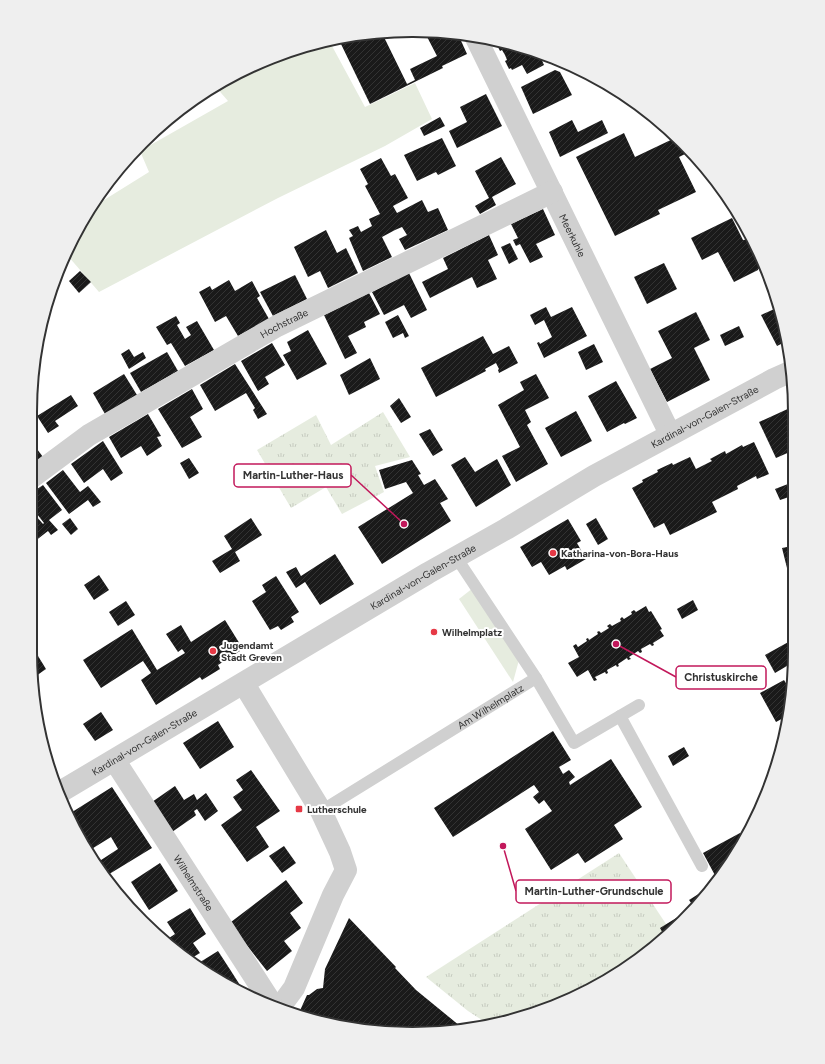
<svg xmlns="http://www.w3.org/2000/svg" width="825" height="1064" font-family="Figtree,sans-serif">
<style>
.grass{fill:#e6ecdf}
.park{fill:url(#park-tufts)}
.building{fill:url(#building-hatch)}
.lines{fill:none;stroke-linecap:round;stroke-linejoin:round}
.service{stroke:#d0d0d0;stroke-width:12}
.minor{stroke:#d0d0d0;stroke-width:22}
.poi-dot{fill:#e63946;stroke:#fff;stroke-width:1.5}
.labels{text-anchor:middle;stroke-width:4;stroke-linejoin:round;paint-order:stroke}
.street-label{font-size:10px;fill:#333;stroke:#fff}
.poi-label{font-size:10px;font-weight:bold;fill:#333;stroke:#fff;text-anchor:start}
.rim{fill:none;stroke:#333;stroke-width:2}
.leader{fill:none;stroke:#c2185b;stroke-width:1.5}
.callout-dot{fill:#c2185b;stroke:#fff;stroke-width:1.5}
.callout{fill:#fff;stroke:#c2185b;stroke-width:1.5}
.callout-label{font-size:11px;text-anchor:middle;font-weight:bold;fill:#333}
</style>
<defs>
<pattern id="park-tufts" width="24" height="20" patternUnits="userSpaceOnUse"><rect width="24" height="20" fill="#e6ecdf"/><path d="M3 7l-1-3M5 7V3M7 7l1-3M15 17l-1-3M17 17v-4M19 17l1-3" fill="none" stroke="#c6cbc0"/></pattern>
<pattern id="building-hatch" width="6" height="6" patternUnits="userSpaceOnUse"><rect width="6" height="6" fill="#1a1a1a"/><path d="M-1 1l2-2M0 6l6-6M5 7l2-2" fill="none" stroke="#333"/></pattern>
</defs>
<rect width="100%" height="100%" fill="#fff"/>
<g class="grass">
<path d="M314,44L319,49L332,46L365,107L415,83L432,119L385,146L278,198L99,292L68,256L96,205L149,172L140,151L228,101L215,86L266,59Z"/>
<path d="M473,588L519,660L513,682L459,599Z"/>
</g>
<g class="park">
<path d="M383,412L410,457L375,466L384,492L342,514L326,487L291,508L257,450L316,415L331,445Z"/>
<path d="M619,853L666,924L665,937L625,970L535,1014L485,1022L468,1011L426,977Z"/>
</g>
<g class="building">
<path d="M424,31L458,34L467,54L442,66L443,68L370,104L340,42L352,36L382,33L407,84L415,80L410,69L437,56Z"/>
<path d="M498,41L544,54L540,56L544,65L527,74L522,65L512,70L511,68L509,69L505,61L507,60L505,55L502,50L500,51L496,43L498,42Z"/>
<path d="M555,70L560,72L572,95L533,114L521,87Z"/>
<path d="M486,94L502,126L457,148L449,131L467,122L460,107Z"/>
<path d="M440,117L445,126L424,136L420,128Z"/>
<path d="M572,120L578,132L602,120L608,133L560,157L549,132Z"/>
<path d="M624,133L635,157L677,137L683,142L695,157L690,159L687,153L679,157L696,192L658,210L660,214L615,236L576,157Z"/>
<path d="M442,138L456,166L438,175L436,172L417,181L404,155Z"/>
<path d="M501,157L516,184L492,197L496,205L480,214L475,206L489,198L475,171Z"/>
<path d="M381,158L391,176L395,174L408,198L393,206L397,213L422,200L428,212L438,208L448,230L405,250L399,239L407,235L402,227L395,230L382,237L392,257L363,271L349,238L353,236L349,230L358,226L361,232L372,226L369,219L380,214L365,186L368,184L360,169Z"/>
<path d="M543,209L555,235L536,244L543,257L530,263L520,244L516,246L513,240L518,238L511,224Z"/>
<path d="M732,218L743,240L750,239L764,267L758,269V270L734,282L718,252L702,260L691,238Z"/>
<path d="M326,230L337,253L346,248L358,273L328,288L320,271L308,277L294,247Z"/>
<path d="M489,235L498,255L488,260L497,279L477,288L472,277L430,298L422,282L448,269L443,258Z"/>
<path d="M510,243L518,259L509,264L501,247Z"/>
<path d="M664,263L677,289L647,304L634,277Z"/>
<path d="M80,271L91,282L79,293L69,281Z"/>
<path d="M409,273L427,310L411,318L404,305L384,315L372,292Z"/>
<path d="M295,275L307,299L273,316L260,292Z"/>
<path d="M229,280L235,291L252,281L260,296L257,298L269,319L238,336L226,316L215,322L199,292L210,286L212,290Z"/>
<path d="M369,293L380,314L364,322L366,327L348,336L357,353L345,359L324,315Z"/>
<path d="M546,307L551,317L572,307L587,336L544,358L537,343L539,342L540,344L552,337L544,320L535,325L530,315Z"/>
<path d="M779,307L787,341L777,346L761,315Z"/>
<path d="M696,312L710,340L694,348L710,380L667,402L650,369L672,358L658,331Z"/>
<path d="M398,315L409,336L405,338L403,333L393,338L385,322Z"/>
<path d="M176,316L180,323L177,325L185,339L191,335L186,327L197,321L214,350L185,366L171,343L167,345L156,327Z"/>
<path d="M739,326L744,337L725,346L720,335Z"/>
<path d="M308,330L327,364L297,380L283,355L291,351L287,342Z"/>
<path d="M483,336L493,354L509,346L518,363L499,373L498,370L499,369L496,363L485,369L486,371L436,397L421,368Z"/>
<path d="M272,343L285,365L265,377L269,384L258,391L241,361Z"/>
<path d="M594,344L603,362L586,370L578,352Z"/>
<path d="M129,349L134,357L143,352L146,358L129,369L121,354Z"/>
<path d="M167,352L178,371L141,392L130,373Z"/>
<path d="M370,358L380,379L349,395L340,375Z"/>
<path d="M235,364L267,414L258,419L253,410L255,408L246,393L215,411L200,385Z"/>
<path d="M124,374L137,395L105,414L93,393Z"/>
<path d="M536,374L549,398L525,410L531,422L527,425L548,464L516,482L502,456L520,447L498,405L524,390L520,382Z"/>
<path d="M616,381L637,418L625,424L624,423L607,432L588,396Z"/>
<path d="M192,389L203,409L190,417L202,437L182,448L158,409Z"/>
<path d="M71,395L78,406L55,421L59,426L48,433L37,416Z"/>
<path d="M399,398L411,417L401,423L390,406Z"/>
<path d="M792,407V451L776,458L759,422Z"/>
<path d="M576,411L592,441L561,457L545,428Z"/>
<path d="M148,414L161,436L157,437L162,446L147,456L141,446L121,458L109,437Z"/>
<path d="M430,429L443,450L433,456L419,434Z"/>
<path d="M31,441L43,457L31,466Z"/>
<path d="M103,441L123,473L111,481L103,469L84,483L71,464Z"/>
<path d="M754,442L769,474L757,479L756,476L737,486L738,489L712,502L717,512L670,535L664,523L654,528L632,488L643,482L642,480L658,472L657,470L672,463L673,465L690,457L696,469L712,461L710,459L725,451L726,454L742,445L743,447Z"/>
<path d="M465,457L475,472L497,459L511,485L476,507L451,465Z"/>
<path d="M189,458L199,473L189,479L180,463Z"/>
<path d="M412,460L421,474L418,475L424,485L435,479L448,499L440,503L451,521L382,564L358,527L413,493L406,482L385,489L379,470Z"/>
<path d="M63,470L80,492L88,486L101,502L93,507L88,500L69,514L46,483Z"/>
<path d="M788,484L792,496L780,500L775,489Z"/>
<path d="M43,485L62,510L49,520L58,530L51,535L48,531L30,545V520L36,516L43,524L44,523L30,505V494Z"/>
<path d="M70,518L78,529L71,535L62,524Z"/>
<path d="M251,518L262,535L235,552L240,561L220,573L212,561L232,549L224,536Z"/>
<path d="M596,518L608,539L598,545L586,524Z"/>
<path d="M568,519L581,541L577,543L586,559L567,570L565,566L549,575L541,562L532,567L520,547Z"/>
<path d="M792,527V540H791L788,528Z"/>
<path d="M792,546V567L787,568L782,548Z"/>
<path d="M335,554L354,584L320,605L305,582L296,588L286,572L296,567L301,576Z"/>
<path d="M99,575L109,590L94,600L84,585Z"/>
<path d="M276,576L299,612L291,617L294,622L281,630L278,626L270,630L252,601L266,592L262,585Z"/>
<path d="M693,600L698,610L682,619L677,609Z"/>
<path d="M126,601L135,615L118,626L109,612Z"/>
<path d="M646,606L649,612L651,611L662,629L660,630L664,636L653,643L654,645L652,646L650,644L641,649L642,652L640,653L638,651L629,657L631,659L628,660L627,658L618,664L619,666L617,667L616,665L607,670L608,673L606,674L605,672L595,677L597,680L594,681L588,670L577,677L568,663L579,657L573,646L576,644L578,647L587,641L586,639L588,638L589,640L598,634L597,632L599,631L601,633L609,628L607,626L610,624L612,626L621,621L620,619L622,617L624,619L632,614L631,612L634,610L636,612Z"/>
<path d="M225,620L243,649L218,665L220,669L202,680L200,677L156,705L141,680L151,673L143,661L101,688L83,660L132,629L157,670L185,653L182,649L178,652L166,634L181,625L191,642Z"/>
<path d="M792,640V663L775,673L765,655Z"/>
<path d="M38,656L46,669L36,676L33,672L31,659Z"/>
<path d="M784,680L787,685H792V702L789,715L776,722L760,693Z"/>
<path d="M101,712L113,730L95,741L83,724Z"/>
<path d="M218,721L234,747L200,769L183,743Z"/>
<path d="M553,731L571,760L559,767L563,774L569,770L575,777L569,782L570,785L611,759L642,807L614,825L623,839L585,863L578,853L551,870L525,829L552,811L544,800L539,804L533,797L539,792L534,785L453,837L434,808Z"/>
<path d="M684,747L689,756L673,766L668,756Z"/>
<path d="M251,770L280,811L256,827L269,847L247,862L221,825L242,810L233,797L243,790L236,780Z"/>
<path d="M175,786L184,800L194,794L197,800L206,793L218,811L205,821L197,809L194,811L196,815L195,816L172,832L152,802Z"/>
<path d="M112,787L152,848L106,876L98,862L118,849L111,837L90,850L73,823L69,814Z"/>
<path d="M740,833L743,838L731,864L720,877L717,879L703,853Z"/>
<path d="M284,846L296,863L282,873L269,856Z"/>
<path d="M160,863L178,891L149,910L131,882Z"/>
<path d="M286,880L303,903L290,913L301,928L284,941L292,951L267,971L238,934L231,922Z"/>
<path d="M708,888L709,890L683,922L665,937L660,928L694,907L689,900Z"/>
<path d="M190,908L206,934L193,943L200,953L190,959L166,940L175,934L167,922Z"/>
<path d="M349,918L396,967L395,968L416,990L460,1026L413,1034L314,1021L298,1015L307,995H309L317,989L323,988L325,969Z"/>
<path d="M218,951L231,971L245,993L221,983L197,964Z"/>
</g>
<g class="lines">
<g class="service">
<path d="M456,557L536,678L574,743L639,705"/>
<path d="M620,716L702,866"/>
<path id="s1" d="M321,811L536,678"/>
</g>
<g class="minor">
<path id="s2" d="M475,36L670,434"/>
<path id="s3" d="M31,478L89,435L277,326L552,192"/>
<path d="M244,684L321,811L340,852L346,870L333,895L294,988L280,1007"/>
<path id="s4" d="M115,761L272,1004"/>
<path id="s5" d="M60,792L428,573L506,529L594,476L774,379L792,371"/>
</g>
</g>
<g class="poi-dot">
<circle cx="553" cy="553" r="4"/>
<circle cx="434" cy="632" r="4"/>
<circle cx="213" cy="651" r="4"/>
<rect x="295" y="805" width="8" height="8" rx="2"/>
</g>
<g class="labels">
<g class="street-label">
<text dy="4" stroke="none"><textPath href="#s2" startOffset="222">Meerkuhle</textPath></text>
<text dy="4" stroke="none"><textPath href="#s3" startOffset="297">Hochstraße</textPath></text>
<text dy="4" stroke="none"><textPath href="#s5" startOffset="746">Kardinal-von-Galen-Straße</textPath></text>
<text dy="4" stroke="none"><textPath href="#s5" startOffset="422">Kardinal-von-Galen-Straße</textPath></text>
<text dy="4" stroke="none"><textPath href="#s1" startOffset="199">Am Wilhelmplatz</textPath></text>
<text dy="4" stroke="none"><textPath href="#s5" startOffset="98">Kardinal-von-Galen-Straße</textPath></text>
<text dy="4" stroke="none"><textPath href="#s4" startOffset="145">Wilhelmstraße</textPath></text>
</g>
<g class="poi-label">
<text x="561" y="557">Katharina-von-Bora-Haus</text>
<text x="442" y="636">Wilhelmplatz</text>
<text x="221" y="649">Jugendamt<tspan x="221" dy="12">Stadt Greven</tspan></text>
<text x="307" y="813">Lutherschule</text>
</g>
</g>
<path d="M0 0H825V1064H0ZM412 37H413A375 375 0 0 1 788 412V652A375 375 0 0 1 413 1027H412A375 375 0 0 1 37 652V412A375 375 0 0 1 412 37Z" fill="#efefef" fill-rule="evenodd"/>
<path class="rim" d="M412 37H413A375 375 0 0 1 788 412V652A375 375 0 0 1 413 1027H412A375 375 0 0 1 37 652V412A375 375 0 0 1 412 37Z"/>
<path class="leader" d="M404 524L351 475M616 644L676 677M503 846L516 891"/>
<g class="callout-dot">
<circle cx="404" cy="524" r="4"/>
<circle cx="616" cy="644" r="4"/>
<circle cx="503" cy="846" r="4"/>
</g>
<g class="callout">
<rect x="234" y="464" width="117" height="23" rx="4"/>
<rect x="676" y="666" width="90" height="23" rx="4"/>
<rect x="516" y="880" width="155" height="23" rx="4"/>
</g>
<g class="callout-label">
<text x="293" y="479">Martin-Luther-Haus</text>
<text x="721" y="681">Christuskirche</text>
<text x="594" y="895">Martin-Luther-Grundschule</text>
</g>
</svg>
